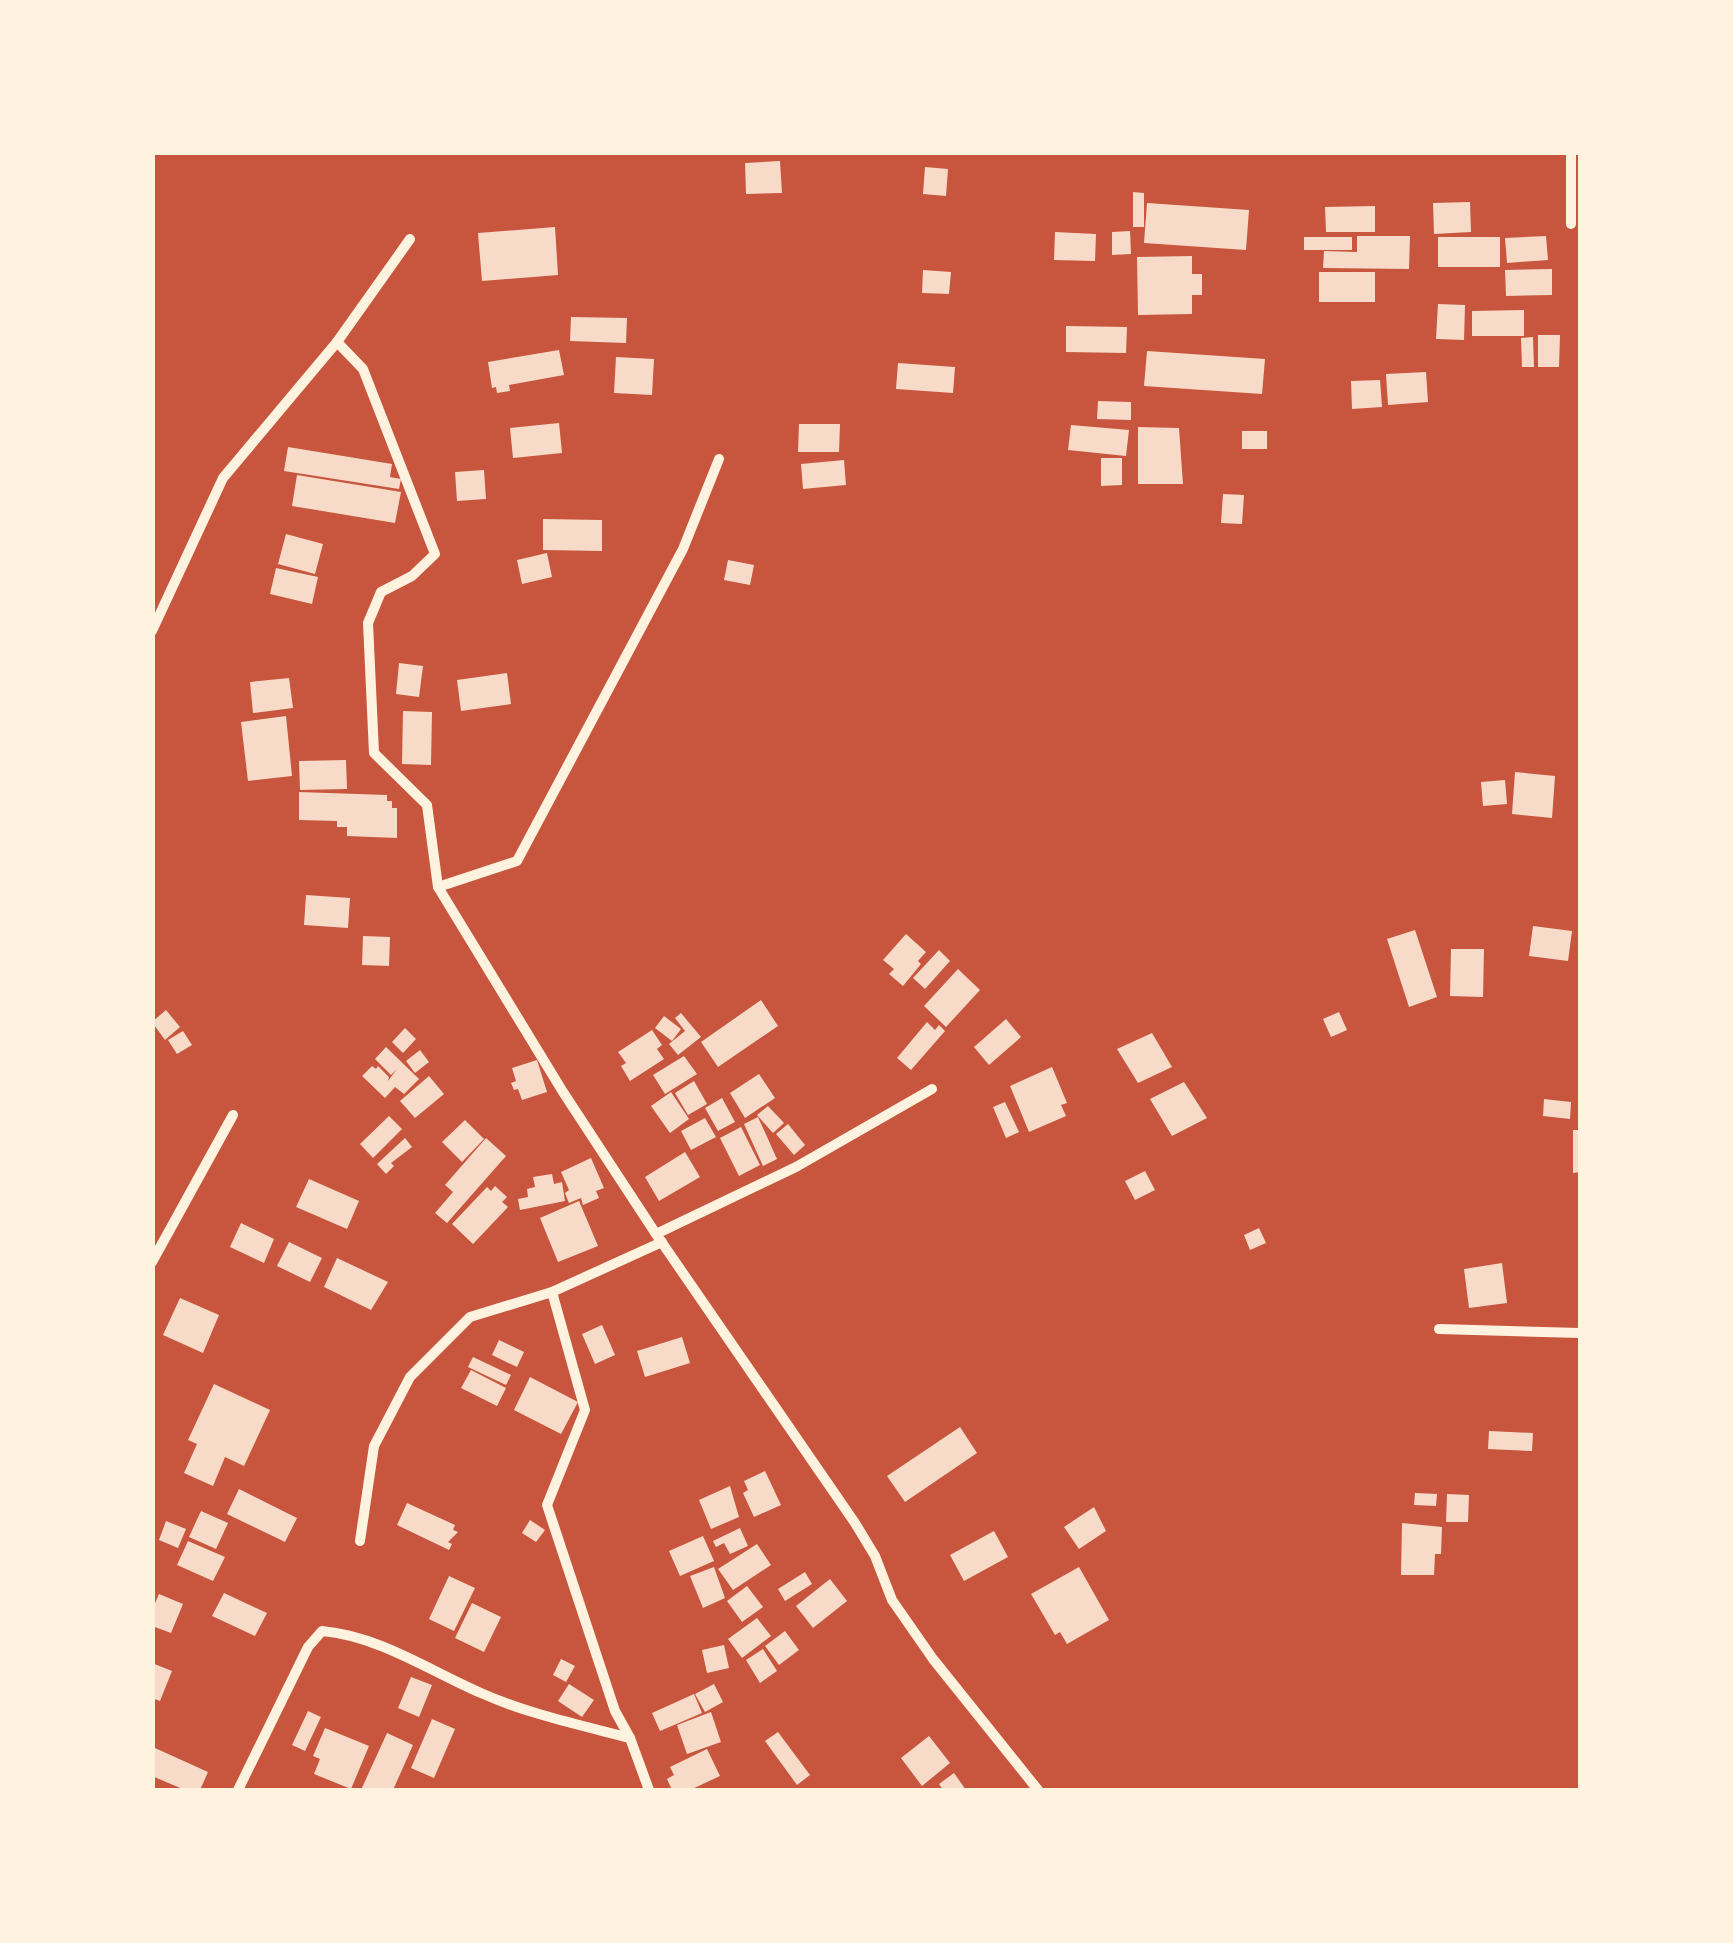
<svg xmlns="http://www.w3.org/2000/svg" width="1733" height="1943" font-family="'Source Serif 4',serif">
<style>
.building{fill:#f7dbc8}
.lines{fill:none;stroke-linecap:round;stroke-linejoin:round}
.minor{stroke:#fff3e0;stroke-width:10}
</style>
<rect width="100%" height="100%" fill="#c8553d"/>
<g class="building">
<path d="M780,161L782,193L746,194L745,163Z"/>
<path d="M925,167L948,169L946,196L923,194Z"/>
<path d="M1133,192L1144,193V227H1133Z"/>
<path d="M1470,202L1471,232L1434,234L1433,203Z"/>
<path d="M1147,203L1249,210L1246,250L1144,243Z"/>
<path d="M1375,206V232H1326L1325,207Z"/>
<path d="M555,227L558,275L482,281L478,233Z"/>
<path d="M1130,231L1131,254L1112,255V232Z"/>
<path d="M1055,232L1096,234L1095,261L1054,260Z"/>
<path d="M1357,236H1410L1409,269L1323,268L1324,251L1357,252Z"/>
<path d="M1546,236L1548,260L1507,263L1505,238Z"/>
<rect x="1304" y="237" width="48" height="13"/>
<rect x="1438" y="237" width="62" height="30"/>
<path d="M1192,256V274H1202V295H1192V314L1138,315L1137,257Z"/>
<path d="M1552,269V295L1506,296L1505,270Z"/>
<path d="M923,270L951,272L949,294L922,293Z"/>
<rect x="1319" y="272" width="56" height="30"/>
<path d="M1438,304L1465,305L1464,340L1436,339Z"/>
<path d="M1524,310V336H1472V311Z"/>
<path d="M571,317L627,318L626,343L570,341Z"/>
<path d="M1066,326L1127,327L1126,353L1066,352Z"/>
<path d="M1538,335H1560L1559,367H1538Z"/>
<path d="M1533,337L1534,367H1522L1521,338Z"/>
<path d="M559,350L564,375L509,385L510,391L497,393L496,387L492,388L488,362Z"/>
<path d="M1147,351L1265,359L1262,394L1144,386Z"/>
<path d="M616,357L654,359L652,395L614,393Z"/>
<path d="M898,363L955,367L953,393L896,389Z"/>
<path d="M1426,372L1428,402L1388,405L1386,374Z"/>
<path d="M1380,380L1382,407L1352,409L1351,381Z"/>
<path d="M1098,401L1131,402V420L1097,419Z"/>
<path d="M559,423L562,453L513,458L510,428Z"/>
<path d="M799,424H840L839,452H798Z"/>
<path d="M1071,425L1129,430L1126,456L1068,450Z"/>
<path d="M1138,427L1179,428L1183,484H1138Z"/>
<rect x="1242" y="431" width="25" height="18"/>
<path d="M288,447L392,464L390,477L401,479L399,489L284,471Z"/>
<path d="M1101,458H1122V485L1101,486Z"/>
<path d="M844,460L846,485L803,489L801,464Z"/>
<path d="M484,470L486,499L457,501L455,472Z"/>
<path d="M297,475L401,492L395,523L292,506Z"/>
<path d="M1223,494L1244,495L1242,524L1221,523Z"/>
<path d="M543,519L602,520V551L543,550Z"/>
<path d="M286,534L323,544L315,574L278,564Z"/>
<path d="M547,553L552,577L522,584L517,560Z"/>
<path d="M728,560L754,565L750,585L724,580Z"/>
<path d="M276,568L318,577L312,604L270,594Z"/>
<path d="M399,663L423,666L419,697L396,694Z"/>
<path d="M507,673L511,704L461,711L457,680Z"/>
<path d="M289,678L293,708L253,713L250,682Z"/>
<path d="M403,711L432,712L431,765L402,764Z"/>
<path d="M286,716L292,776L248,781L241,722Z"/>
<path d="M346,760L347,789L300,790L299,761Z"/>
<path d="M1515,772L1555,776L1552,818L1512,814Z"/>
<path d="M1505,780L1507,804L1483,806L1481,782Z"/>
<path d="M299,792L387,795V801H392V808H397V838L347,836V827H337V821L299,820Z"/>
<path d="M306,895L350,898L348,928L304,925Z"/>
<path d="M1533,926L1572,931L1568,961L1529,956Z"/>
<path d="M1415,930L1437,997L1409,1007L1387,939Z"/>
<path d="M906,934L926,952L918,961L921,964L903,986L889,974L894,969L883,960Z"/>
<path d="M363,936L390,937L389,966L362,965Z"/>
<path d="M1451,949H1484L1483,997L1450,996Z"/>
<path d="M939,950L950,961L925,989L913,978Z"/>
<path d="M958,969L980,990L946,1027L924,1006Z"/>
<path d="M761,1000L778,1026L718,1067L701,1042Z"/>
<path d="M166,1010L180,1027L165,1040L152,1022Z"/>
<path d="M1339,1012L1347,1030L1331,1037L1323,1019Z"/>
<path d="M681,1013L701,1037L678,1055L669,1044L685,1031L675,1018Z"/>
<path d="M664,1016L681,1029L672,1041L655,1028Z"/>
<path d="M1006,1019L1021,1037L989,1065L974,1047Z"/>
<path d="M927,1022L935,1030L939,1025L945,1031L911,1070L897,1058Z"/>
<path d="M405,1028L416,1039L403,1053L392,1042Z"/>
<path d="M652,1030L662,1045L657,1049L664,1059L630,1081L621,1066L626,1063L618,1052Z"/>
<path d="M183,1031L192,1045L177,1054L168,1040Z"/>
<path d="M1152,1033L1172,1067L1138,1083L1117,1049Z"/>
<path d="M386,1047L419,1079L404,1094L395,1087L385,1098L362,1076L372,1066L376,1069L378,1066L389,1077L388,1081L397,1069L391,1075L375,1059Z"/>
<path d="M420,1050L429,1062L415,1073L406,1061Z"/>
<path d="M684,1056L697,1074L665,1094L653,1075Z"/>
<path d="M537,1060L547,1092L522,1100L518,1089L514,1090L511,1083L516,1081L512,1068Z"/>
<path d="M1052,1067L1067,1103L1061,1105L1066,1116L1029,1132L1010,1086Z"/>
<path d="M759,1074L775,1098L745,1118L730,1093Z"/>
<path d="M429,1076L444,1094L415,1118L400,1101Z"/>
<path d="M694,1081L707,1104L688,1115L675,1093Z"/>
<path d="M1184,1082L1207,1118L1172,1136L1150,1099Z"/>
<path d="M671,1092L689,1119L670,1133L651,1106Z"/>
<path d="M722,1098L735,1122L718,1131L705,1108Z"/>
<path d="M1544,1099L1571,1102L1570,1119L1543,1116Z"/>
<path d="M1005,1102L1019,1132L1006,1138L993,1107Z"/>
<path d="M768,1106L784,1123L773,1133L757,1115Z"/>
<path d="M389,1116L402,1129L373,1158L360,1144Z"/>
<path d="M758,1117L777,1159L763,1166L744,1124Z"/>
<path d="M705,1118L716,1137L691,1150L681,1131Z"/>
<path d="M465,1120L484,1139L462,1162L442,1142Z"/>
<path d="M788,1124L805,1145L794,1155L776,1134Z"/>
<path d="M741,1127L760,1165L739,1176L720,1138Z"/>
<path d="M1573,1130H1580V1172L1573,1173Z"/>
<path d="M405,1138L412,1147L391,1163L394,1166L386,1174L377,1164Z"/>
<path d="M486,1138L506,1156L447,1223L435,1213L453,1192L445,1185Z"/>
<path d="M685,1152L700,1177L659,1201L645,1177Z"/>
<path d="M591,1158L604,1188L596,1191L599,1198L583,1205L581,1198L569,1203L565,1193L569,1190L561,1172Z"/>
<path d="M1145,1171L1155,1190L1135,1200L1125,1181Z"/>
<path d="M552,1174L554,1184L562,1182L565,1201L520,1210L518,1199L528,1197L527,1189L535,1187L533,1177Z"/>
<path d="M309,1179L359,1201L347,1229L296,1207Z"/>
<path d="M495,1186L507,1197L502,1202L508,1207L473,1244L452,1224L487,1187L491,1191Z"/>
<path d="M579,1201L598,1246L558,1262L540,1218Z"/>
<path d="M241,1223L274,1239L264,1263L230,1247Z"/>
<path d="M1259,1228L1266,1243L1250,1250L1244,1235Z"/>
<path d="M289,1242L322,1258L310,1282L277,1266Z"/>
<path d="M337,1258L388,1282L371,1310L324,1287Z"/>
<path d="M1502,1263L1507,1303L1469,1308L1464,1269Z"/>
<path d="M180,1298L219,1315L203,1353L163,1335Z"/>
<path d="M602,1325L615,1355L595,1364L582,1334Z"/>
<path d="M682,1337L690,1363L645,1377L637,1351Z"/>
<path d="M499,1340L524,1352L517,1367L492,1355Z"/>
<path d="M473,1357L511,1375L506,1385L468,1367Z"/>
<path d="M471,1370L506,1388L497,1406L461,1388Z"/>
<path d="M530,1377L578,1402L561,1434L514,1410Z"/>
<path d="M214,1384L270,1410L244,1466L225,1457L213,1486L184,1473L197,1444L188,1440Z"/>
<path d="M960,1427L977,1453L905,1502L887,1476Z"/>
<path d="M1489,1431L1533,1433L1532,1451L1488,1449Z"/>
<path d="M765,1471L781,1505L754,1517L743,1493L748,1490L744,1481Z"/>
<path d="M730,1486L739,1517L711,1529L699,1500Z"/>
<path d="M239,1489L297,1518L285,1542L227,1514Z"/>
<path d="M1415,1493L1437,1494L1436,1506L1414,1505Z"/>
<path d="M1447,1494L1469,1495L1468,1522H1446Z"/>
<path d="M407,1503L455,1525L453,1530L458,1532L448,1542L452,1544L449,1550L397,1525Z"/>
<path d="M1094,1507L1106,1531L1079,1549L1064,1527Z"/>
<path d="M201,1511L228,1523L216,1549L189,1537Z"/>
<path d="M530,1520L545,1530L536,1542L522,1533Z"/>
<path d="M166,1521L186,1529L178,1548L159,1540Z"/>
<path d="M1402,1523L1442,1527L1441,1554H1435L1434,1575H1401Z"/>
<path d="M740,1528L748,1546L730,1554L724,1543L716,1547L713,1541Z"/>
<path d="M994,1531L1008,1557L964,1581L950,1555Z"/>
<path d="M703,1536L714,1561L680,1576L669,1551Z"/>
<path d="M188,1541L225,1557L213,1581L177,1565Z"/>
<path d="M757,1544L771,1565L733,1590L718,1569Z"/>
<path d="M714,1567L725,1598L703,1608L690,1576Z"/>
<path d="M1079,1567L1109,1620L1067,1644L1060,1632L1055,1635L1031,1594Z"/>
<path d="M805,1572L812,1584L785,1601L778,1589Z"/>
<path d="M449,1576L475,1588L454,1631L429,1619Z"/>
<path d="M830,1579L847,1601L813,1628L796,1606Z"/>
<path d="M747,1586L763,1607L742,1622L727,1601Z"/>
<path d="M224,1593L267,1613L255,1636L212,1616Z"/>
<path d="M159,1594L183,1604L171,1633L152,1626V1610Z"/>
<path d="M472,1603L501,1617L484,1652L455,1638Z"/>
<path d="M757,1618L771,1636L742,1658L728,1639Z"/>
<path d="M785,1631L799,1650L779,1665L765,1646Z"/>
<path d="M724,1645L729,1668L707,1673L702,1650Z"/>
<path d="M763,1649L777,1671L760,1683L746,1660Z"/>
<path d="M561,1659L575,1666L566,1682L553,1675Z"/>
<path d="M152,1663L172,1671L160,1701L152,1698Z"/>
<path d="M411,1677L432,1685L419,1717L398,1708Z"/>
<path d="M569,1684L594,1700L582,1717L558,1701Z"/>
<path d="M714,1684L723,1702L705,1712L695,1694Z"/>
<path d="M694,1694L702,1713L660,1731L652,1713Z"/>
<path d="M308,1711L321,1717L305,1751L292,1745Z"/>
<path d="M711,1712L721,1742L687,1754L677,1725Z"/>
<path d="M432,1719L455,1729L434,1778L411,1768Z"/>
<path d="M325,1728L369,1746L351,1789L314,1774L320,1759L313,1756Z"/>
<path d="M778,1732L810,1775L797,1785L765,1741Z"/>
<path d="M387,1733L413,1745L393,1790H361Z"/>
<path d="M929,1736L950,1763L922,1786L901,1758Z"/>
<path d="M155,1748L208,1772L200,1790H185L152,1776Z"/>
<path d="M707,1749L720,1776L690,1790H672L667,1779L674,1775L670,1767Z"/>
<path d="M954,1773L966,1790H943L939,1784Z"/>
</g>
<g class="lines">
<g class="minor">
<path d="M1571,224V152"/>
<path d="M337,342L410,239"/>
<path d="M152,631L223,478L337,342L363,369L435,554L412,576L381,592L368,623L374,753L427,805L438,887L563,1092L656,1234"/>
<path d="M438,887L517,861L683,549L719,459"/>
<path d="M932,1089L796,1167L656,1234L855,1523L875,1556L892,1600L933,1659L1038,1790"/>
<path d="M152,1262L233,1115"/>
<path d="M552,1292L585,1410L547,1505L615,1711L630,1738L649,1790"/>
<path d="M1439,1329L1580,1333"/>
<path d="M360,1541L374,1446L410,1377L470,1317L552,1292L662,1242"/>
<path d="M238,1790L308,1647L322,1631C379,1636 430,1671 481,1693C528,1714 580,1725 630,1738"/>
</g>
</g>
<rect width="1733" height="1943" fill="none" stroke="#fff3e0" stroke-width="310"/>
</svg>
